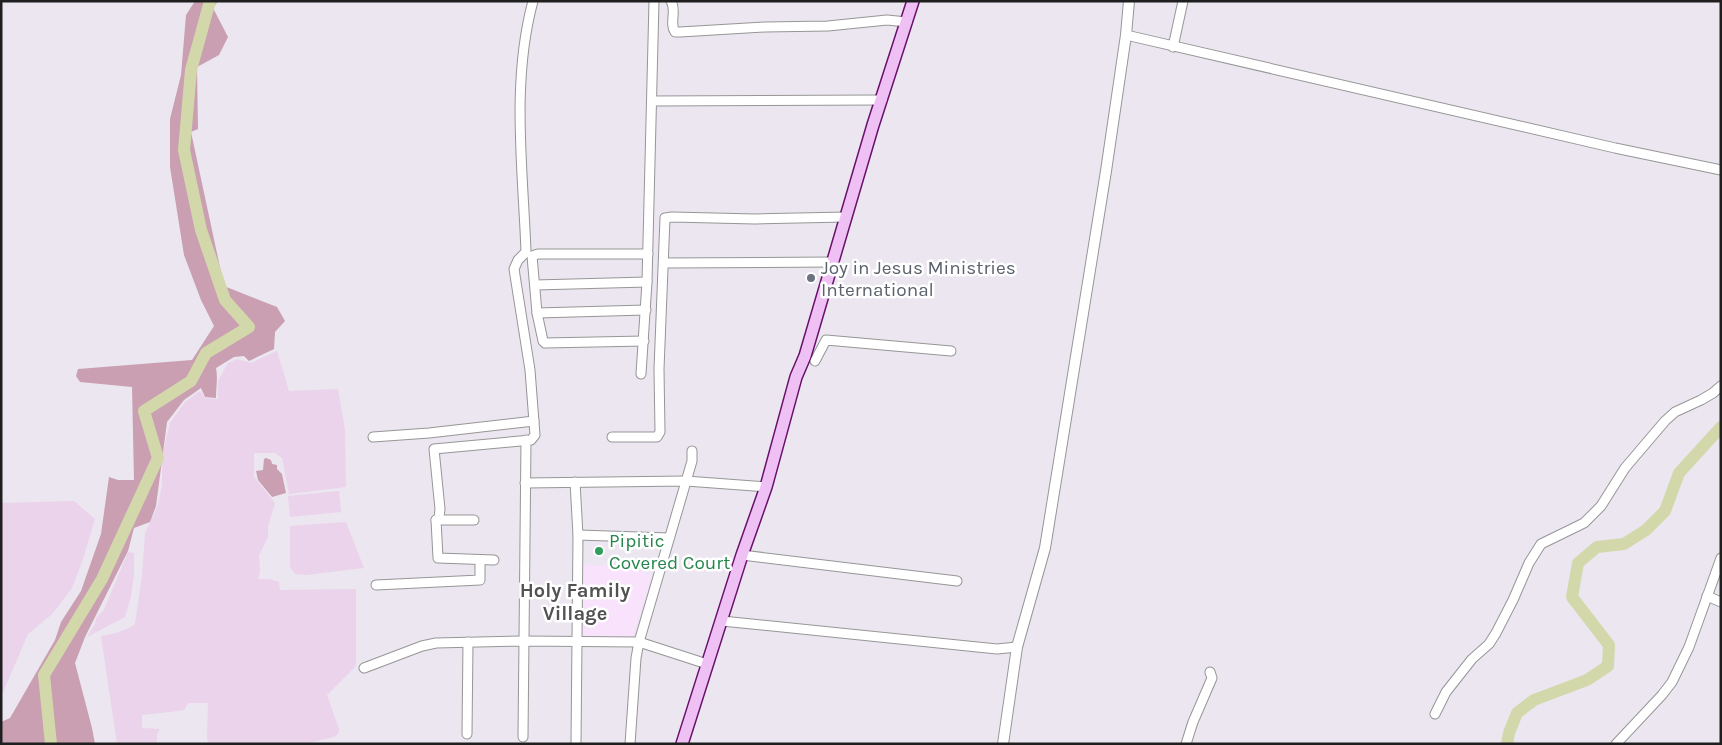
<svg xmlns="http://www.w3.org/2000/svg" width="1722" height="745" font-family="Karla,sans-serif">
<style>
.education{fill:#f8e2fc}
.farmland{fill:#ead3eb}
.forest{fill:#c99fb1}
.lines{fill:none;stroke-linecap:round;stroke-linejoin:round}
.river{stroke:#d3d8ab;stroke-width:12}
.minor-casing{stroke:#969696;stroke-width:11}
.tertiary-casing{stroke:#969696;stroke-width:12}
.secondary-casing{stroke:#69106b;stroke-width:14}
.minor{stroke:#fff;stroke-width:9}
.tertiary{stroke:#fff;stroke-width:10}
.secondary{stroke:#efc0f3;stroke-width:11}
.worship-dot{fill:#6b7280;stroke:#fff;stroke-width:2}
.leisure-dot{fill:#2e9e5b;stroke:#fff;stroke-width:2}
.labels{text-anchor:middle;stroke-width:5;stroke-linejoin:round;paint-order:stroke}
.worship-label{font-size:19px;fill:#5b616d;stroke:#fff;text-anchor:start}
.leisure-label{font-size:19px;fill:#27864d;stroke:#fff;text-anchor:start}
.neighbourhood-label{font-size:20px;font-weight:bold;fill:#525252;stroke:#fff}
</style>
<rect width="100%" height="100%" fill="#ebe6ef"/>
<path class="education" d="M580,564L628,567L652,575L633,637H581Z"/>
<g class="farmland">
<path d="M277,351L289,391L338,389L345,430L346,487L289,494L282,458L275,453H254V477L275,503L268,527V537L259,555L260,571L258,579H270L279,582L280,590L356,589V663L355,667L327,695L339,729L338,734L334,737L305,744H208L207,737L208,703H188L184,710L178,711L142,715V728L160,729L157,734V744H117L101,636L116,633L131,627L135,624L142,576L145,533L158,505L162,485V457L170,423L185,402L200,391L205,398L218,399V381L228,363L237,359L251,363Z"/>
<path d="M339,491L341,512L290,517L288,496Z"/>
<path d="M74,501L95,519L83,559L72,588L52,614L28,634L1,697V503Z"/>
<path d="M346,522L364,568L306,575L295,574L290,567V526Z"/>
<path d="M128,552L134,553V575L131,596L125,617L87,637L95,624L96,618L104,610Z"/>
</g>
<g class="forest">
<path d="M195,1H218L213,8L228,37L219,55L197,67L198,129L191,132L224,286L277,307L285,321L275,332L274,349L249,361L244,356L234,357L216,368C218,378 216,387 216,398L205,397L201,388L184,400L167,422L156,506L150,522L134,528L128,551L85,637L75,663L92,728L95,744H1V722L10,718L55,640L61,622L81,591L101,534L109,477L118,480H134L132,387L80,382L76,376L78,369L192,360L214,326L201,300L184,255L170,167V119L181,75L186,15Z"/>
<path d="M266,458L271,460L272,464L277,465V469L282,474L286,493L272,497L258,480L256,471L263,470L264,459Z"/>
</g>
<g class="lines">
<g class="river">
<path d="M51,744L44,675L102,579L158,458L144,411L191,381L206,353L249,327L225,300L201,230L184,150L191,70L210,1"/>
<path d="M1507,744L1509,733L1517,713L1534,700L1587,680L1608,666L1609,645L1572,597L1578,563L1597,547L1624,544L1646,530L1665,511L1679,473L1721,427"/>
</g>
<g class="minor-casing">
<g id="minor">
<path d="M671,1C677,11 669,23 675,32H680L765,27L828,26L887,20L907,22"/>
<path d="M1126,35L1615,148L1721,170"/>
<path d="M1173,47L1183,1"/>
<path d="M652,101L882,100"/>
<path d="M664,263L833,262"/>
<path d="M535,285L647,282"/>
<path d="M537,313L646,310"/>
<path d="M644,341L545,343L543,341L537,313L532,256L538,254H648"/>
<path d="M815,361L826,340L951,351"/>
<path d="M641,374L647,282L654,1"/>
<path d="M373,437L429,433L534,421"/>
<path d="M612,437H657L660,432L659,369L665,218L672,217L755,219L846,217"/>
<path d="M575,482L578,535L576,744"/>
<path d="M525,483L686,481L766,487"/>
<path d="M436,520H474"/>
<path d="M578,535L669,538"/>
<path d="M742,555L957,581"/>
<path d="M494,560L438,558L436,520L439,518L440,509L434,449L531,440L535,435L530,370L514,269L518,260L526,252C523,169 511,82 533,1"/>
<path d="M376,585L480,580V560"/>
<path d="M1707,596L1721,602"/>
<path d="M722,621L997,649L1017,647"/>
<path d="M364,668L422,646L436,643L523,641L639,642L707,664"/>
<path d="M1435,714L1446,692L1472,659L1489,644L1496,633L1513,600L1529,563L1541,544L1584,523L1601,506L1625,468L1665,421L1675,412L1701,400L1713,393L1721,386"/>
<path d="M467,734L468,642"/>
<path d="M523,737L526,440"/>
<path d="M630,744L636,658L639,642L692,461V451"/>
<path d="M1186,744L1193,722L1212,678L1210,672"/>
<path d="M1616,744L1662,695L1672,682L1689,647L1721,558"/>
</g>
</g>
<g class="tertiary-casing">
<path id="tertiary" d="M1003,744L1017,647L1045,548L1106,171L1126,35L1129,1"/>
</g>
<g class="secondary-casing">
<path id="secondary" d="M682,744L742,555L766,487L796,377L805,356L873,125L913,1"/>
</g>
<use href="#minor" class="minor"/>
<use href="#tertiary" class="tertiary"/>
<use href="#secondary" class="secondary"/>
</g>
<circle class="worship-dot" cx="811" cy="278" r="5"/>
<circle class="leisure-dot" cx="599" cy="551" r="5"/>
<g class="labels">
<g class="worship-label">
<text x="821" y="274">Joy in Jesus Ministries<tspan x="821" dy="22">International</tspan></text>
</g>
<g class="leisure-label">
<text x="609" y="547">Pipitic<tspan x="609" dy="22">Covered Court</tspan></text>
</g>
<g class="neighbourhood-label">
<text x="575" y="597">Holy Family<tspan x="575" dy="23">Village</tspan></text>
</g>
</g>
<rect width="1722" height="745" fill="none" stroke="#1f1f1f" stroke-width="5"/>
</svg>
